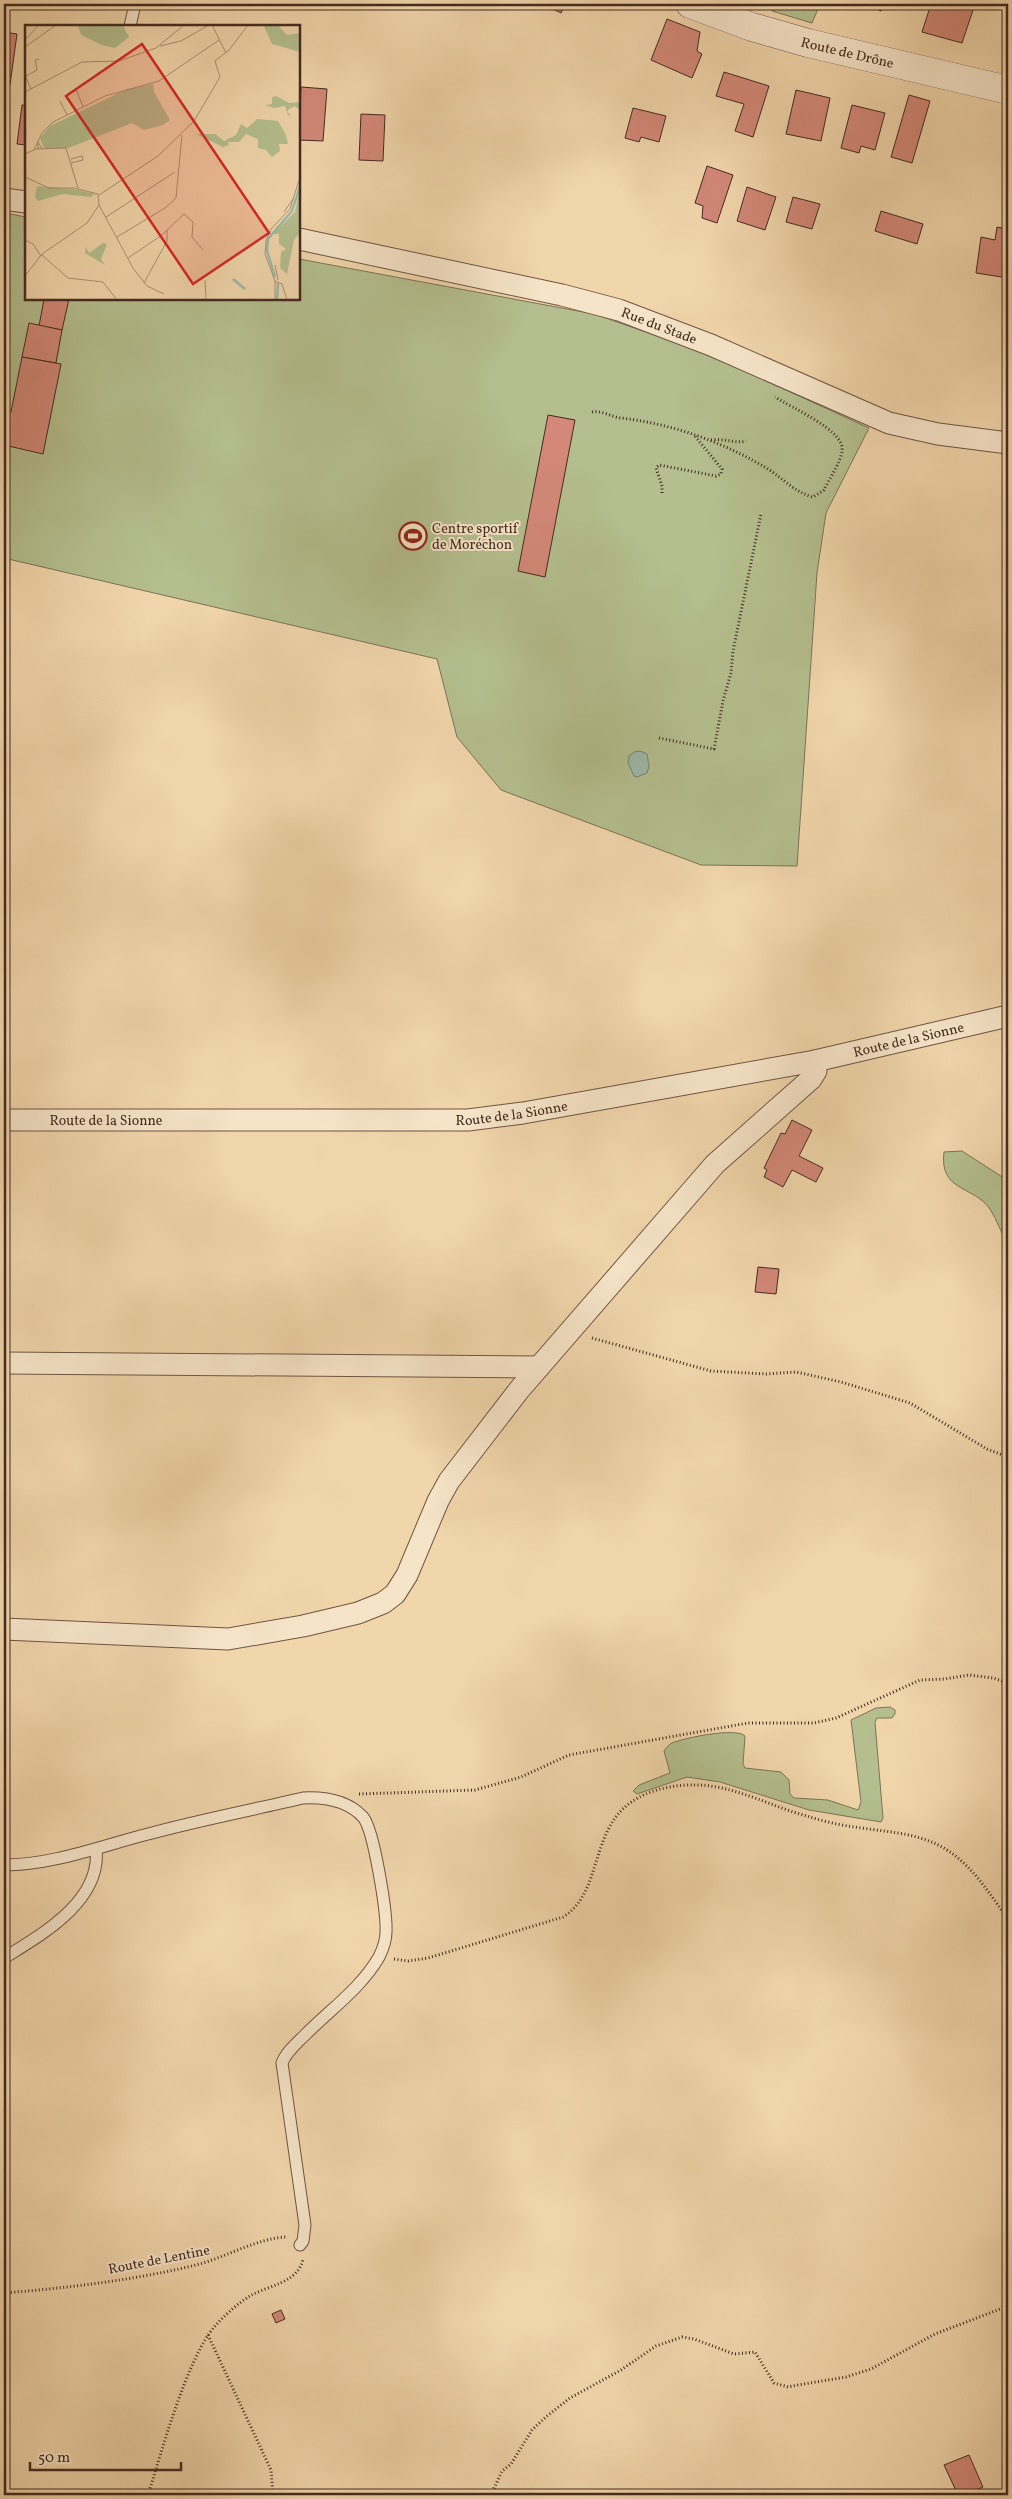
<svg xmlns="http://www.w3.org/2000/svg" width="1012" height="2499" font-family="Vollkorn,serif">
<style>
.green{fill:#b4be8e;stroke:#7c7456}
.water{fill:#9bb9a9;stroke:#788072}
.building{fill:#d38878;stroke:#442b1f}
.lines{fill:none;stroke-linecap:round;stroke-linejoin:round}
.service-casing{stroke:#6f5642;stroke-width:13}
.minor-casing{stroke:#6f5642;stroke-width:23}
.tertiary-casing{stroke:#6f5642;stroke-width:29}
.path{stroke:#442b1f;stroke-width:3;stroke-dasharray:1 2.5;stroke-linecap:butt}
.service{stroke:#f6e4c8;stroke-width:11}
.minor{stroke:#f6e4c8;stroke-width:21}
.tertiary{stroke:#f6e4c8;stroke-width:28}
.labels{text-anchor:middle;stroke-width:4;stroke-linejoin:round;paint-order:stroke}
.street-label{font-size:14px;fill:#442b1f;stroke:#f6e4c8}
.poi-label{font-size:14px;fill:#442b1f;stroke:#f6e4c8;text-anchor:start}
.inset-river{fill:none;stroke:#9bb9a9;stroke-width:2.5}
.inset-road{fill:none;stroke:#ac9173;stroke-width:1}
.view{fill:#d62828;fill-opacity:0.15;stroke:#d62828;stroke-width:2.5}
.inset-edge{fill:none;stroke:#442b1f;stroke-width:2.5}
</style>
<rect width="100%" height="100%" fill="#f1d5ab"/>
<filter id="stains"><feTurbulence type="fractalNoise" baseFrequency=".004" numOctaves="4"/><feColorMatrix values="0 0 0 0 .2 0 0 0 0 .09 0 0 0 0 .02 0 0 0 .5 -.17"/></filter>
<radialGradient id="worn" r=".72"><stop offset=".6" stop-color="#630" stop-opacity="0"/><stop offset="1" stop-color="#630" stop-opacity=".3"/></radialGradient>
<g class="green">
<path d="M775,4H820L812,23L772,11Z"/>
<path d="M4,213L26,217V299H299V259L594,314L701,351L869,428L826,513L817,573L797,866L701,865L501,790L457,737L437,659L4,558Z"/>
<path d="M962,1151L1007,1180L1004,1189L1008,1207V1244C1001,1233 997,1220 990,1209C973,1185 939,1192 944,1152Z"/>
<path d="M890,1707L895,1710V1714L892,1718H877L875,1722L883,1818L881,1822L809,1810L720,1782L687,1777L637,1794L633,1791L639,1785L670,1773L664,1751C666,1748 668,1745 672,1743C684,1738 736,1727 745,1736L743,1764L745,1768L781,1772L789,1780L790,1794L794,1798L828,1800L858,1810L861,1802L851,1720L876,1708Z"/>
</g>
<path class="water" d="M640,751L647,754L649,766L647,773L637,777L634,776L628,763L629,756L634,752Z"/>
<g class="building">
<path d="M543,4H565L561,13Z"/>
<path d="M864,4H884L881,11Z"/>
<path d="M931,4H951L973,10L962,43L922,32Z"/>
<path d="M667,19L700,32L697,51L702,54L692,78L651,60Z"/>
<path d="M4,32L17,34L10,85H4Z"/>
<path d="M724,72L769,86L753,137L735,131L744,104L716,96Z"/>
<path d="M301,87L327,89L323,141L299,140Z"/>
<path d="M796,90L830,98L821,141L786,134Z"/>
<path d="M909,95L930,101L912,163L891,157Z"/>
<path d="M22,105H26V145L17,144Z"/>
<path d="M852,105L885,113L875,150L861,146L859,153L841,148Z"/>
<path d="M633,108L666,116L659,142L641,137L639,142L625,138Z"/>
<path d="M361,114L385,115L383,161L359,160Z"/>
<path d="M707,166L733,175L717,223L702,218L703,206L695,203Z"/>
<path d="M747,187L776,197L765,230L737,221Z"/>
<path d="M793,197L820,204L812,229L786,222Z"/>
<path d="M881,211L923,224L917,244L875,231Z"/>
<path d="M997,227L1008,229V278L976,273L981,237L995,240Z"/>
<path d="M44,299H69L62,330L39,326Z"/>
<path d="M29,323L62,330L56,363L22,357Z"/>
<path d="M22,357L61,364L43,454L4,445V410L11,412Z"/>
<path d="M548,415L575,420L545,577L518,571Z"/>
<path d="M792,1120L812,1130L799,1156L823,1168L816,1182L792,1170L783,1187L764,1177L767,1170L764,1168L781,1133L785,1134Z"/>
<path d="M758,1267L779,1269L776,1294L755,1292Z"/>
<path d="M281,2310L285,2319L276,2323L272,2314Z"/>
<path d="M969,2455L983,2487L964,2495H958L944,2465Z"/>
</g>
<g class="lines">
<g class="service-casing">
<g id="service">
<path d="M130,26L135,4"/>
<path d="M4,1865C53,1865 101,1846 148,1834C199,1820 252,1810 303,1798C324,1797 348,1801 363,1817C374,1830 387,1913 386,1932C386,1941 383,1949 379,1957C361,1988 331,2009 306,2034C297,2043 286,2052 282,2063L305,2225L303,2241L300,2245"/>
<path d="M4,1958C41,1935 102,1901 96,1849"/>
</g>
</g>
<g class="minor-casing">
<g id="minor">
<path d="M4,199L26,202"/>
<path id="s1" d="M299,239L562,295L619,310L711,345L889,423L938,434L1008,443"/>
<path id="s2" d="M4,1120H468L523,1113L815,1061L1008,1016"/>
<path d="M4,1363L539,1367"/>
<path d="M4,1629L228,1639L303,1626L358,1613L383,1603L395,1594L407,1575L438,1501L449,1481L519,1390L715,1164L811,1079L816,1071L815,1061"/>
</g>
</g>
<g class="tertiary-casing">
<g id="tertiary">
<path id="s3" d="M690,4L752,27L808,43L1008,90"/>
</g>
</g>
<g class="path">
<path d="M592,412C601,410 612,417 621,418C673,424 723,442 768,469C784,479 794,492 813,497L824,490C829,479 840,464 842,451C846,431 790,407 775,397"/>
<path d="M711,440C724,438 736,444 746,441"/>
<path d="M662,493V486L656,468L659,465L716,476L721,474L722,469L694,435"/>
<path d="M659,738L714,749L723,701L731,673L733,651L761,514"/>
<path d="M592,1338L711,1371L766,1374L796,1372L841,1382L910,1403L987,1449L1008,1457"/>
<path d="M359,1794L475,1790L521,1777L569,1755L748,1723H814L836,1718L920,1680L945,1679L969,1675L993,1678L1008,1683"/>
<path d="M394,1959L408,1961L428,1958L563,1917C602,1893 590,1832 630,1803C649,1789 676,1784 698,1785C736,1786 772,1807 807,1816C822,1821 839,1825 855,1827C885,1832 915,1832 942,1847C971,1863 989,1893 1008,1919"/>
<path d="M4,2293C67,2288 135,2280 196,2265C224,2258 258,2238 286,2237"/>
<path d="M208,2335L271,2470L273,2495"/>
<path d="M148,2495C162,2451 187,2358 215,2326C225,2315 237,2304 250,2296C269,2285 298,2283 303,2259"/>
<path d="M491,2495L502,2471L511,2464L532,2430L547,2416L570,2398L621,2370L656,2346L682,2337L694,2339L734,2354L755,2352L774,2383L788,2387L798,2385L846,2377L871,2369L935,2334L1008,2306"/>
</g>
<use href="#service" class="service"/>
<use href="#minor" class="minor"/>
<use href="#tertiary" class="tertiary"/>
</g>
<defs>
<g id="stadium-ring" transform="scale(1.4375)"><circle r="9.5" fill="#f6e4c8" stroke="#8f2418" stroke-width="1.5"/><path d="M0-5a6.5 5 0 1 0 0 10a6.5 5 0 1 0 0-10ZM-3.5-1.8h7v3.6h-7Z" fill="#8f2418"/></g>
</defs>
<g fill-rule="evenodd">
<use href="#stadium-ring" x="413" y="536"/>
</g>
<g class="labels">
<g class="street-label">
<text dy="5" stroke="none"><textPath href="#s3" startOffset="165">Route de Drône</textPath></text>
<text dy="5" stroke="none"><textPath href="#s1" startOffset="371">Rue du Stade</textPath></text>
<text dy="5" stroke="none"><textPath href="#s2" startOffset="912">Route de la Sionne</textPath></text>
<text dy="5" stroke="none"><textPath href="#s2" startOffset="508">Route de la Sionne</textPath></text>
<text dy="5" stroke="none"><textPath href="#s2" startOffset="102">Route de la Sionne</textPath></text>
<text transform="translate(159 2259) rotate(-11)" y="5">Route de Lentine</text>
</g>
<g class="poi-label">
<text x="432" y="533">Centre sportif<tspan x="432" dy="16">de Moréchon</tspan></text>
</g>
</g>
<g transform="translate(25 25)">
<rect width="275" height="275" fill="#f1d5ab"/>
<path d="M53,0H98L104,12L90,23L77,20L56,10ZM253,0L262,10L275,8V27L247,19L239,1H231ZM128,59L129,67L145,95L138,100L119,105L107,98L43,123H19L15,113L25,101L102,64ZM251,71L264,78L274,77L275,85L270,81L264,84L262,87L266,90H263L260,81L249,83L240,80L247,79V72ZM232,94L253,96L261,110L263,119H254L255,126L247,132L241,125L233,123V114L221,109L214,117H203L204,120L198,122L171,109H190L199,116L211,110L216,99L222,103ZM12,161L48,164L70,169L66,172L38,169L13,176L10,172ZM275,161V208L269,215L262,249L255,243L256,227L261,224L254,219V209H248L270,187ZM78,218L82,219L76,234L80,240L60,228L61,222L64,228Z" fill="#b4be8e"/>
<path class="inset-river" d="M250,252L242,226L243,214L267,186L275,161M208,254L220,264M252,275L253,258"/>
<path class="inset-road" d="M187,0L201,28M0,15L14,0M135,21L156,16L184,0M0,22L31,0M0,50L6,64M1,51L12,45L10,35L14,34M51,64L58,82M0,67L57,37L94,36L131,23L159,0M35,76L42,90M13,124V117L17,124M9,125L17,108L28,97L80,71L134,56L194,15M0,129L11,124L41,123L53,163M46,134L57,131L58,135L46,138M0,152L24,163H49L73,169L74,180L108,243L122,261L139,269M74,170L133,131L169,96L195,52L190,36L204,25L223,0M259,187L268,174M81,192L150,147M92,212L140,183L151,173L157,110M0,215L8,219L16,231M17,230L43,253L78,257L92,275M103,233L137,210L159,189L168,197L167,212L178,225M250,240L253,255M0,251L17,229L62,198L74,180M180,255L181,275M250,256L257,259L262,275M119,258L142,216V205M250,275V256L240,229L241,216L246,204L265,184L275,152"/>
<path class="view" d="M117,19L244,208L168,259L41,71Z"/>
<rect width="275" height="275" class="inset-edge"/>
</g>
<rect width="1012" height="2499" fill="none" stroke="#f1d5ab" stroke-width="20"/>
<rect x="5" y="5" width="1002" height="2489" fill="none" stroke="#442b1f" stroke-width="2.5"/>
<rect x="10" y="10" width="992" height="2479" fill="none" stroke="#442b1f"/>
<path d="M30 2462v8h151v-8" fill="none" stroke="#442b1f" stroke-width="2.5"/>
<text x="38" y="2462" font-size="15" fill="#442b1f" stroke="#f6e4c8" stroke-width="4" paint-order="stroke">50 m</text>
<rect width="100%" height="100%" filter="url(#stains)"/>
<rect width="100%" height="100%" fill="url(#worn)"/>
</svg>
